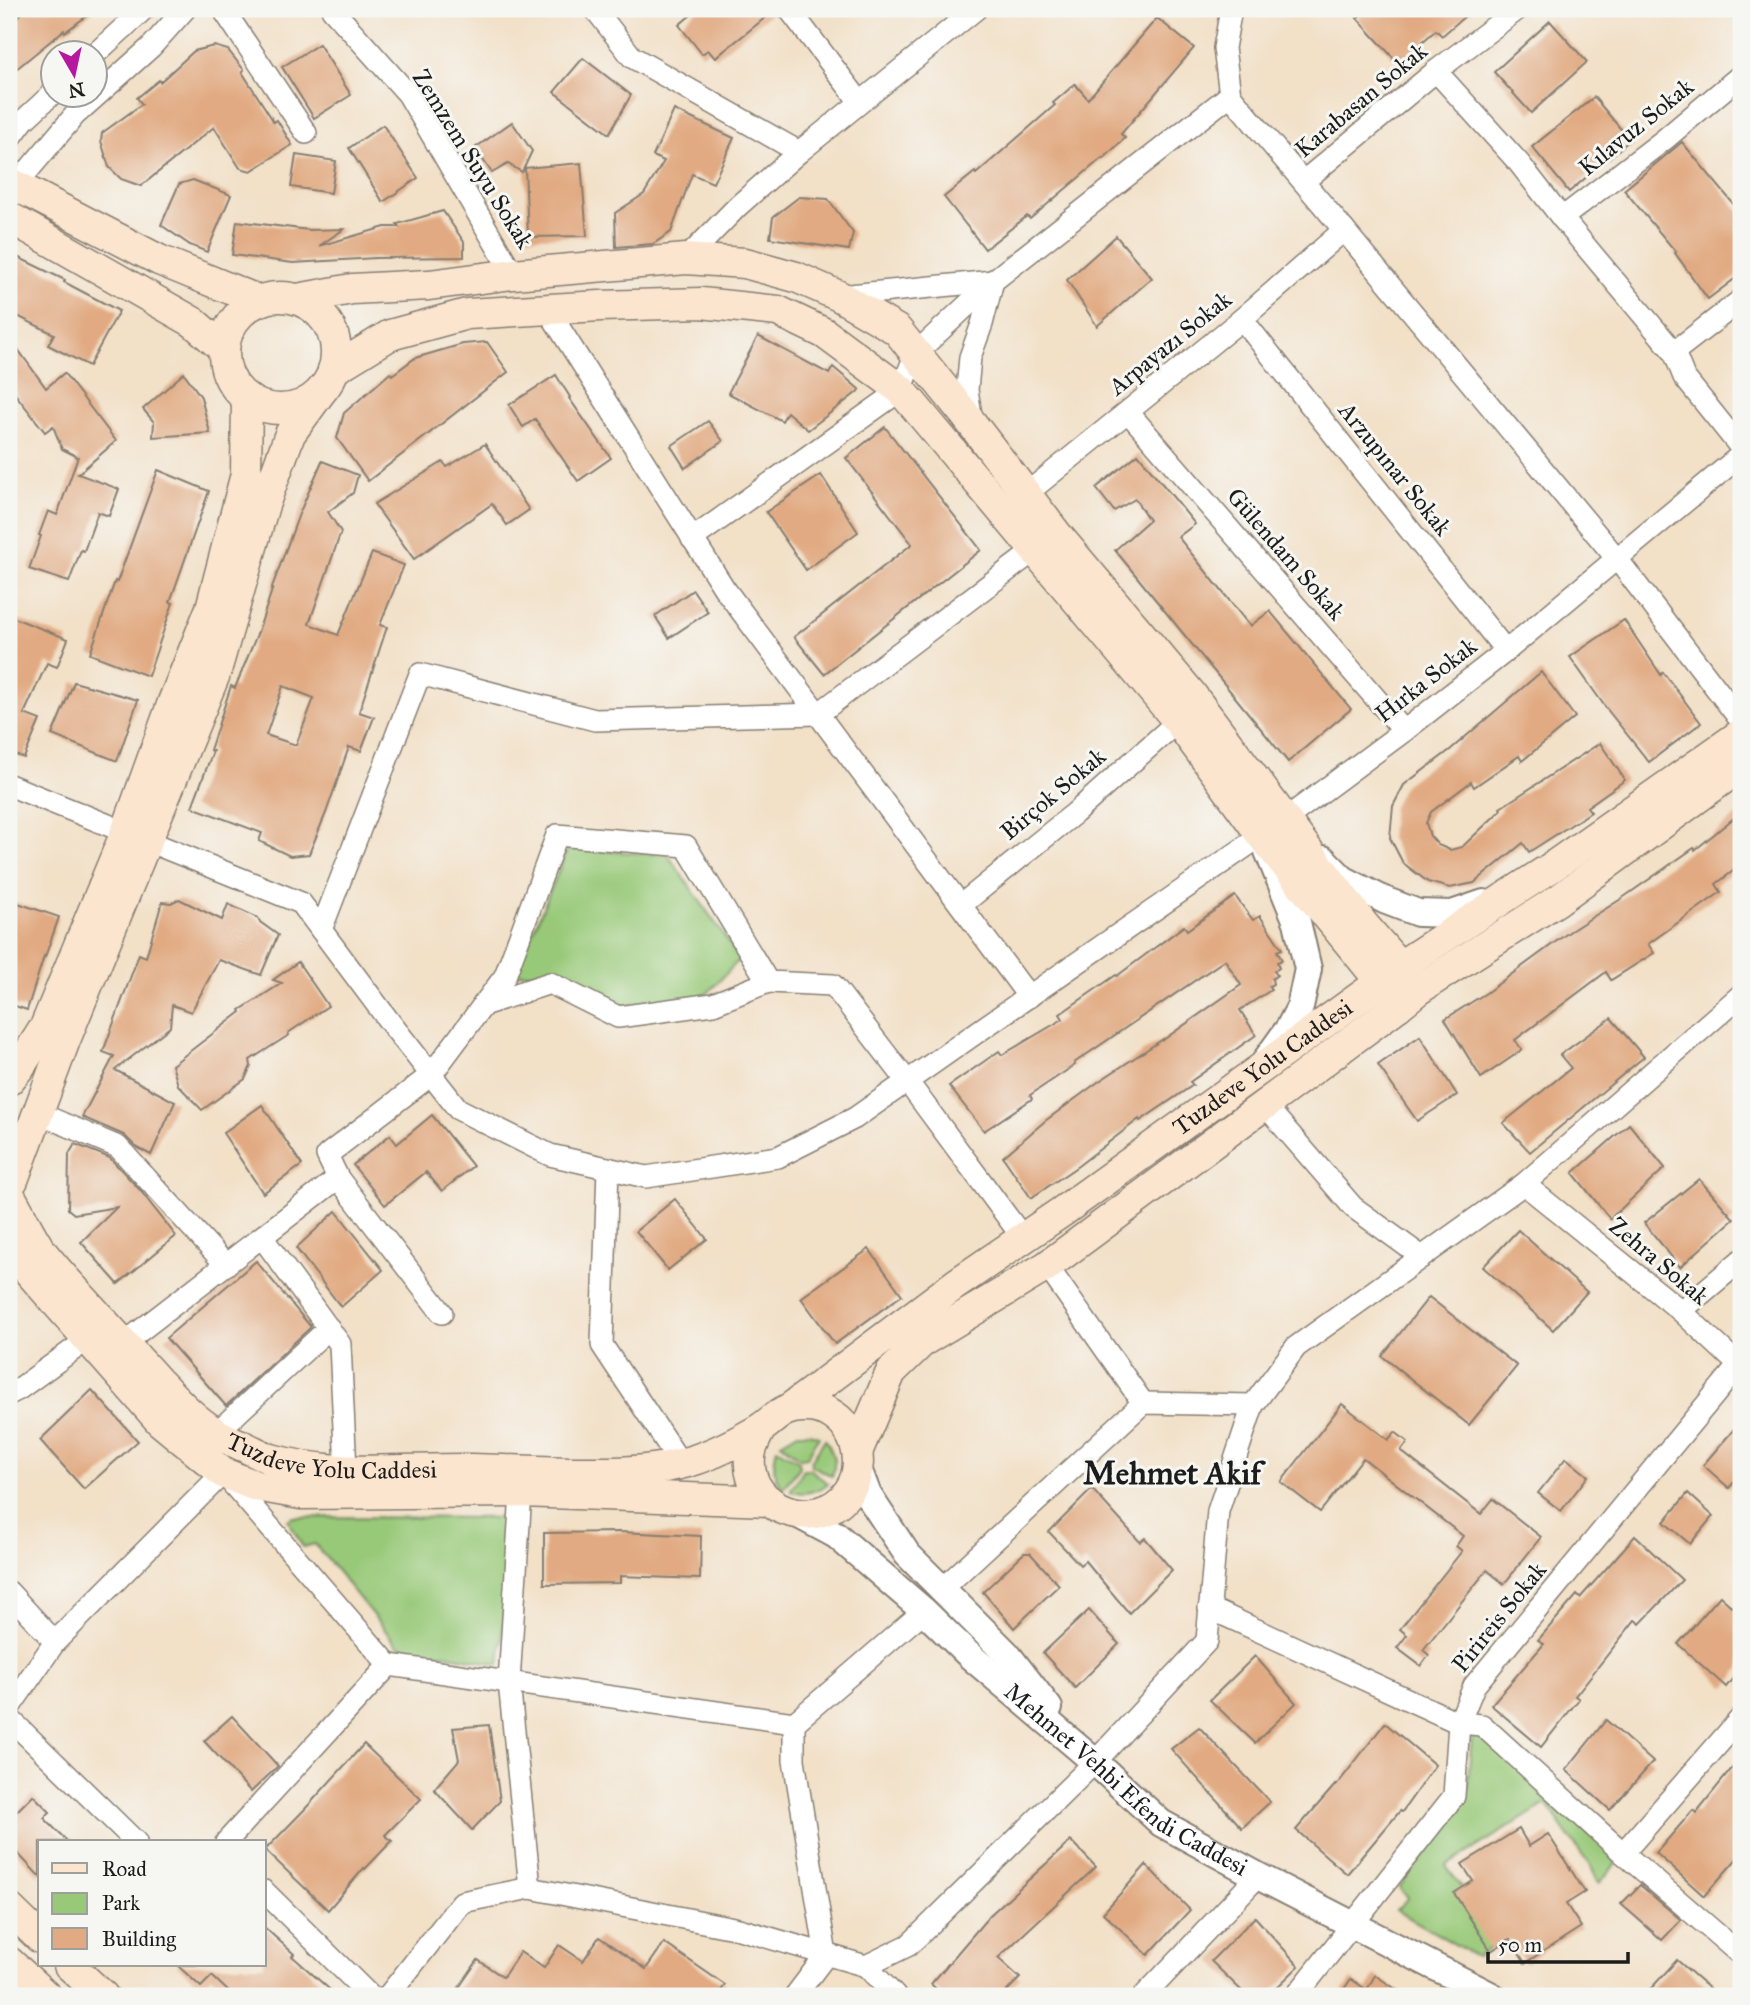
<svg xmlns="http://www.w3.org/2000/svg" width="1750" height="2005" font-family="'IM FELL Great Primer',serif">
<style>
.green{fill:#98c978;stroke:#5a724a;stroke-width:2}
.building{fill:#e1aa82;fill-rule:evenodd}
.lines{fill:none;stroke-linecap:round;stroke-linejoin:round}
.minor-casing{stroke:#877e72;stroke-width:24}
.tertiary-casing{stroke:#877e72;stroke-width:30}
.secondary-casing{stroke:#877e72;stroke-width:33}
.minor{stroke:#fff;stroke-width:21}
.tertiary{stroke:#fff;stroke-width:26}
.secondary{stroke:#fbe5cf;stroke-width:30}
.labels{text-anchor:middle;stroke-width:6;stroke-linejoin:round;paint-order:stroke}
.street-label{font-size:24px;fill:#1c1c1c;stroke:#f6f6f2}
.district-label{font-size:32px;font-weight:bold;fill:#1c1c1c;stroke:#f6f6f2}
</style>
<rect width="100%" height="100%" fill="#f6f6f2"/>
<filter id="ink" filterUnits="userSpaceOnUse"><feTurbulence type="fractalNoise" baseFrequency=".0143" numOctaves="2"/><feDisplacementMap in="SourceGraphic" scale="14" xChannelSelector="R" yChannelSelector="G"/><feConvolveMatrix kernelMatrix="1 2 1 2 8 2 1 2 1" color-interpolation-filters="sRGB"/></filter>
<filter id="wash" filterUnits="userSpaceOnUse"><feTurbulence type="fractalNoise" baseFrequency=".00686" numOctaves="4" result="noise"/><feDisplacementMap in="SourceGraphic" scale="28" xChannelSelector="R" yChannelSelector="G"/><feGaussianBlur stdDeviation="1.57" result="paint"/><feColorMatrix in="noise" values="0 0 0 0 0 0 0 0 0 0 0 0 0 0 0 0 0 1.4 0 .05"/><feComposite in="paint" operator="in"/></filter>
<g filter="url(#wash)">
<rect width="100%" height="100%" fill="#f2e0c7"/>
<g class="green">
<path d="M568,849L668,855L740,959L702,999L615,1007L552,973H515Z"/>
<path d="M798,1433H809L819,1436L807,1457L800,1458L781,1443Z"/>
<path d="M825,1439C833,1452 837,1462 832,1476L811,1465V1461Z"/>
<path d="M777,1448L799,1461L800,1467L783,1488C772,1476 773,1463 777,1448Z"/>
<path d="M804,1469H810L828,1484C815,1492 806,1495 790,1491Z"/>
<path d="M293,1517L515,1518L499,1664L398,1646L315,1544L303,1547L288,1520Z"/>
<path d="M1479,1733L1619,1860L1599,1884L1592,1869L1546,1804L1446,1866L1465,1892L1496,1944L1477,1957L1396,1910L1408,1898L1399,1888L1466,1800L1472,1737Z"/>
</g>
<g id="blocks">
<g class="building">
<path d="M27,9H96L65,32L64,30L9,75V24Z"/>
<path d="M698,9H776L715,58L708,50L702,54L679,25Z"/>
<path d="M1368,9H1473L1442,36L1436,30L1398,63L1357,18Z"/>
<path d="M1157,18L1194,48L1121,134L1125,138L1103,159L1102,158L1030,219L1027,216L985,249L944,197L975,172L976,174L1055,105L1053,103L1075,84L1088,99Z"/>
<path d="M1550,21L1587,62L1531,113L1494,72Z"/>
<path d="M319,44L351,95L314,118L282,67Z"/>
<path d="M214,46L228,50L244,70L242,72L274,122L277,120L292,145L251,171L240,168L214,127L141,186L121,179L109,167L101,141L102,133L142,104L137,98L159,80L160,82L194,51Z"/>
<path d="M583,58L631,95L609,134L554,92Z"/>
<path d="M1594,97L1630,140L1569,192L1532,147Z"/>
<path d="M674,110L734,138L713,183L692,174L671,232L653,244L616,247L615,213L644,194L664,161L653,156Z"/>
<path d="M512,122L532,151L522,172L508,164L492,173L475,148Z"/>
<path d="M383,125L418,178L383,202L349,148Z"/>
<path d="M1682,142L1741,213V274L1708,299L1675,253L1676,252L1624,190Z"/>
<path d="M296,155L336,161L331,193L291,187Z"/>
<path d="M581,163L587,236L528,237L525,168Z"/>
<path d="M193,180L231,195L207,252L190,245L161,225L179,184Z"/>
<path d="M799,197L828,199L853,233L849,250L770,238L773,217Z"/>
<path d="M443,211L464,242V257L376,258L293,263L232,255L237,221L309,230L344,229L319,246L385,227H399L397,224Z"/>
<path d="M1116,236L1152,278L1097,326L1067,280Z"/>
<path d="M9,253L65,280L64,282L119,311L89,366L48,345L54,334L9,312Z"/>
<path d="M758,336L829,374L833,367L860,390L808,430L787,412L782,421L728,393Z"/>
<path d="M9,337L46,388L64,373L116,441L78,474L119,489L109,516L98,512L84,551L81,550L69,582L29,569L41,536L39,535L48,511L57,515L78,457L62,449L53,426L45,432L9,386Z"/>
<path d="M487,342L508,372L368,481L337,438L344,413L390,373L392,375L415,358L463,344Z"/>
<path d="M184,373L201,397L210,433L153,437L154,422L143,409Z"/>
<path d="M556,375L570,397L569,398L611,458L578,481L535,419L523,427L509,405Z"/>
<path d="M708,421L723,441L685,468L671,446Z"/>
<path d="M885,427L981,550L824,674L794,637L912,544L846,458Z"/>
<path d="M485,444L529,510L507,525L492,504L414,559L374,504L443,462L447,467Z"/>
<path d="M1138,454L1195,524L1178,537L1250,626L1270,611L1351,709L1288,762L1115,550L1149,520L1135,499L1114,511L1096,488Z"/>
<path d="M322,461L358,475L353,493L328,512L341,532L309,624L338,635L372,553L404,565L380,625L387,627L359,712L374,717L361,751L349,747L326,813L309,854L290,856L259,841L262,833L192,807L213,751L210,750L231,686L235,688L258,632L272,590H271L299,514ZM283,686L314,698L296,745L266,735Z"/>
<path d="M158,470L209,491L170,602L173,603L148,676L90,654L115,581L117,582Z"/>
<path d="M821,475L858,532L806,570L766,512Z"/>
<path d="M693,590L708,612L669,638L655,616Z"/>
<path d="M9,616L68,639L57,667L47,663L24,714L40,720L24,758L9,753Z"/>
<path d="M1624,620L1661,675L1663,672L1701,723L1649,762L1606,708L1570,657Z"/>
<path d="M1541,672L1575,717L1522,761L1519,756L1474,787L1471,782L1431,812L1426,823L1430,836L1438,845L1450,850L1462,847L1501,810L1500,808L1600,743L1625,780L1587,807L1591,812L1529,852L1523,843L1474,883L1450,888L1428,882L1403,863L1390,838L1393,806L1404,785L1450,750Z"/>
<path d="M74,682L138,700L117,761L52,735Z"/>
<path d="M1741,812V865L1716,884L1721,892L1648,944L1654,953L1611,980L1606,972L1515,1040L1522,1050L1481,1078L1445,1019L1486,993L1569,932L1621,899L1694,848L1695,850Z"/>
<path d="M1235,896L1253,920L1260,916L1282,949L1277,951L1282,960L1277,962L1279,968L1274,971L1277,975L1272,979L1273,984L1269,986L1271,990L1240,1010L1256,1035L1190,1082L1193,1085L1140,1121L1139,1119L1078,1166L1031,1198L1003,1157L1045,1121L1098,1082L1163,1039V1040L1241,985L1225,960L1074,1063L1075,1065L1030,1095L1032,1099L984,1131L949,1086L999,1051L1002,1055L1063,1019L1060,1014L1116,975L1117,976L1184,926L1187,930Z"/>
<path d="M179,899L222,920L228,904L258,918L260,922L278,935L261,975L219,960L191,1012L172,1005L170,1027L115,1070L175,1102L151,1155L136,1147L124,1135L82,1117L114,1056L103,1052L139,954L146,957L162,902L171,903Z"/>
<path d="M9,900L59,917L45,957L44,956L27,1010L9,1004Z"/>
<path d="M298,962L328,1006L288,1033L289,1035L250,1060L251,1066L245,1079L202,1110L178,1085L172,1065L241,1012L240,1010L282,983L273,980Z"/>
<path d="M1611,1018L1644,1057L1530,1152L1503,1123L1571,1068L1560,1055Z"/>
<path d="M1420,1036L1457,1095L1417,1121L1378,1065Z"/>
<path d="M262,1105L302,1165L263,1193L223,1133Z"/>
<path d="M432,1115L473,1166L442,1191L426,1172L385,1205L353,1165L390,1135L397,1144Z"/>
<path d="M1629,1124L1665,1168L1610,1219L1573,1173Z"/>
<path d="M75,1144L110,1158L139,1189L176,1236L118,1284L81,1242L117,1207L74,1214L68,1209L69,1154Z"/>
<path d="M1699,1179L1734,1219L1680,1267L1644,1223Z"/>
<path d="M675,1199L707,1239L668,1270L636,1231Z"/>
<path d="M336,1211L383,1270L341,1307L296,1248Z"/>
<path d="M1518,1230L1587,1292L1553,1330L1483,1267Z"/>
<path d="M869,1249L902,1295L835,1344L801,1298Z"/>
<path d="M256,1261L311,1327L226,1406L166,1338Z"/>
<path d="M1429,1297L1517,1366L1469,1425L1382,1356Z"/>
<path d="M92,1390L138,1441L84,1489L40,1440Z"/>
<path d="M1342,1404L1388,1440L1395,1432L1408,1442L1401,1451L1481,1514L1493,1499L1541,1537L1504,1584L1487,1570L1423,1650L1429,1655L1421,1666L1397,1648L1407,1635L1400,1629L1462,1551L1456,1546L1463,1536L1363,1458L1320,1512L1281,1482Z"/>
<path d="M1741,1421V1474L1729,1488L1703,1465Z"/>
<path d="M1566,1458L1588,1476L1561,1511L1538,1493Z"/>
<path d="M1092,1489L1140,1542L1145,1538L1172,1570L1129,1613L1085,1561L1080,1565L1049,1532Z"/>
<path d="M1688,1493L1713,1516L1690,1544L1664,1522Z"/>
<path d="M620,1532L701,1536L700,1579L620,1576V1583L544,1584V1533Z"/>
<path d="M1635,1536L1682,1580L1640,1624L1635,1620L1575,1696L1579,1699L1541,1747L1491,1705L1544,1644L1538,1640L1577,1595L1580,1598Z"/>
<path d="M1024,1553H1030L1059,1585L1014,1628L983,1592Z"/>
<path d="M1720,1596L1741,1615V1668L1726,1687L1678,1644Z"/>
<path d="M1089,1610L1119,1644L1075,1688L1043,1653Z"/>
<path d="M1255,1656L1296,1703L1255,1743L1210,1700Z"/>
<path d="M232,1716L278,1766L251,1792L204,1741Z"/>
<path d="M1606,1720L1653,1762L1610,1810L1566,1770Z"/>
<path d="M1385,1723L1435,1765L1402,1812L1400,1811L1347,1874L1296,1830L1335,1785L1336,1786Z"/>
<path d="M489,1725L500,1801L472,1830L434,1789L459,1760L453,1728Z"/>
<path d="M1199,1727L1270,1802L1242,1828L1171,1749Z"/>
<path d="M364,1744L421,1799L385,1835L392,1841L365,1869L364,1868L328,1910L265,1850L305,1809Z"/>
<path d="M1741,1757V1854L1704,1896L1656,1853L1693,1810L1696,1813Z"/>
<path d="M33,1795L50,1812L44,1818L68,1842H40V1877L9,1844V1819Z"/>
<path d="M1519,1829L1529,1846L1548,1834L1585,1892L1566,1904L1581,1927L1525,1963L1510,1939L1491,1951L1454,1893L1473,1881L1462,1864Z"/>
<path d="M1071,1841L1096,1867L998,1958L1020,1978L1002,1996H943L931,1984L990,1915Z"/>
<path d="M1146,1865L1190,1910L1148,1955L1103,1913Z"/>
<path d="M1640,1885L1681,1920L1662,1940L1621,1904Z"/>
<path d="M1255,1917L1299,1966L1268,1996H1247L1211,1961Z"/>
<path d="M264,1927L294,1954L292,1956L337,1996H233L212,1976L201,1987L177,1965H264Z"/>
<path d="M599,1937L646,1969L664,1943L725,1985L717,1996H453L478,1960L503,1977L520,1952L544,1968L559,1945L583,1961Z"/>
<path d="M1677,1960L1718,1996H1644Z"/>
<path d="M1375,1975L1406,1996H1339L1351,1979L1367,1990Z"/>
</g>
</g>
</g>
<g filter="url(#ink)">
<use href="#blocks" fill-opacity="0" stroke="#877e72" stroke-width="2"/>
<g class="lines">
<g class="minor-casing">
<g id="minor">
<path d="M223,9L306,133"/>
<path d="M332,9L408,94L513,274"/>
<path d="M595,9L632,57L799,152"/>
<path d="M789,9L860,102"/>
<path d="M1231,9L1224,48L1230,95L1344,230L1618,560L1741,721"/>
<path d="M94,55L144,9"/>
<path d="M1436,71L1519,163L1562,218L1674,352L1684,377L1741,448"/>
<path d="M9,140L24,120L52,94"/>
<path d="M1304,181L1436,71L1518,9"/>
<path d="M15,186L75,115L151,47L185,9"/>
<path d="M1562,218L1665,139L1741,75"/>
<path d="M686,259L738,206L799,152L976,9"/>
<path d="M839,296L993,281L982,324L970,357L967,390L972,421"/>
<path d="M548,310L724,588L1029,997"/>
<path d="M1242,319L1506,651"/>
<path d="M1674,352L1741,300"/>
<path d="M1128,412L1404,731"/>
<path d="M1026,494L1242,319L1344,230"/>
<path d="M692,539L901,390L916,353L993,281L1230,95"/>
<path d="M9,785L301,903L389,1021L458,1109L550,1155L646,1177L778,1157L855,1118L986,1026L1284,820L1404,731L1506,651L1741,455"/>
<path d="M961,905L1075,813L1178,721"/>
<path d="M321,930L420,674L595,720L818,714L1035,550"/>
<path d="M483,1005L550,983L618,1017L713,1004L768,982"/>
<path d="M1264,1104L1353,1207L1422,1257"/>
<path d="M38,1113L118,1147L226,1265"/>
<path d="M608,1168L602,1345L681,1464"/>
<path d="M1524,1184L1741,995"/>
<path d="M262,1237L340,1344L346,1470"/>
<path d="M1047,1266L1143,1403"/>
<path d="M1681,1311L1741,1260"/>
<path d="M442,1313L338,1178L327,1155L431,1075L505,976L557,835L686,846L768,982L833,985L907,1081L1023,1238"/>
<path d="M123,1344L338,1178"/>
<path d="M9,1394L19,1389L88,1339"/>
<path d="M216,1433L329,1328"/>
<path d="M521,1492L509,1682L530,1888"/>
<path d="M942,1589L1143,1403L1253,1405"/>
<path d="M9,1592L55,1642"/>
<path d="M1209,1608L1459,1723L1482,1725L1623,1853L1741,1955"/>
<path d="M9,1708L55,1642L223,1473L389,1665L794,1723L924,1611"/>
<path d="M9,1718L136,1842"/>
<path d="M794,1723V1760L826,1955L795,1996"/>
<path d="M226,1842L389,1665"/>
<path d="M1623,1853L1741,1718"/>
<path d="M264,1891L370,1996"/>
<path d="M866,1966L895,1996"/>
<path d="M388,1996L462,1902L530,1888L739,1929L866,1966L909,1945L1095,1762L1207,1641L1218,1511L1253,1405L1296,1347L1524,1184L1681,1311L1741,1367"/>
<path d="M1144,1996L1258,1876"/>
<path d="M1296,1996L1454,1796L1459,1723L1474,1686L1739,1365"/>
</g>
</g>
<g class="tertiary-casing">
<g id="tertiary">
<path d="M1323,859L1343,879L1384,900L1418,913L1452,914L1484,903"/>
<path d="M1266,1060L1289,1028L1300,1007L1308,969L1297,922L1268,851"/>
<path d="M858,1469L868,1495L907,1554L1007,1654L1049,1708"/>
<path id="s1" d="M797,1514L836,1535L924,1611L969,1655L1095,1762L1161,1823L1258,1876L1492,1996"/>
</g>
</g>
<g class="secondary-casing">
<g id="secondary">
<path d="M9,182L159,260L260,301"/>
<path d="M9,217L193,322L224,349"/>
<circle cx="280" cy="353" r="56"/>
<path d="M297,299L352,289L429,285L513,274L686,259L745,263L796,277L839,296L897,330L963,412L1058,536L1191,694L1363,924L1419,989"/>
<path d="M333,370L390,335L467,314L600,306L701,303L778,311L824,333L901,390L1178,721L1262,836L1381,982L1398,1006"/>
<path d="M9,1080L19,1068L45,1027L126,832L173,702L211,608L246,474L247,398"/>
<path d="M13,1180L65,1040L215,674L264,505L290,434L325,386"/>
<path id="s2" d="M9,1194C20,1212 30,1236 42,1252C61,1276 83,1298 103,1321C121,1341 139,1360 157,1380C175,1399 193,1419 216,1433C224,1438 234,1442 243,1446C252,1450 262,1456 271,1459C336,1478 405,1468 472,1469C505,1470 537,1471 570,1472C607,1472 643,1473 680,1464C706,1458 734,1444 758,1430C776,1419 781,1406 806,1407C848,1407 872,1457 849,1491C819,1535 745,1510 750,1457C751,1446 756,1438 761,1428"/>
<path d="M9,1249L161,1422L223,1473L256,1486L301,1494L521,1492L769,1501"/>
<path id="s3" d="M789,1409L956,1284L1063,1211L1381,982L1400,966L1552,867L1741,734"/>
<path d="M858,1450L891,1372L923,1341L1047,1266L1398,1006L1419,989L1558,900L1741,766"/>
<path d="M9,1908L40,1938"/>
<path d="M9,1962L46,1996"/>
<path d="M69,1965L103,1996"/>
</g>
</g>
<use href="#minor" class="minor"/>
<use href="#tertiary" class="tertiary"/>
<use href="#secondary" class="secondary"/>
</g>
</g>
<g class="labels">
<g class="street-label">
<text transform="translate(1361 100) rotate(-40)" y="8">Karabasan Sokak</text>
<text transform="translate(1636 127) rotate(-39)" y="8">Kılavuz Sokak</text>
<text transform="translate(473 159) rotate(58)" y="8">Zemzem Suyu Sokak</text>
<text transform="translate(1170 343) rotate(-39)" y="8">Arpayazı Sokak</text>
<text transform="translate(1395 469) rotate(51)" y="8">Arzupınar Sokak</text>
<text transform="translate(1286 554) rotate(49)" y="8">Gülendam Sokak</text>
<text transform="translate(1426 680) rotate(-38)" y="8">Hırka Sokak</text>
<text transform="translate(1053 794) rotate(-40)" y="8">Birçok Sokak</text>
<text dy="8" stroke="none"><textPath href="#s3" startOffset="584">Tuzdeve Yolu Caddesi</textPath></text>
<text transform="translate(1659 1261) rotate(40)" y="8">Zehra Sokak</text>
<text dy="8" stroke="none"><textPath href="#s2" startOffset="439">Tuzdeve Yolu Caddesi</textPath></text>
<text transform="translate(1499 1617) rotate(-51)" y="8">Pirireis Sokak</text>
<text dy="8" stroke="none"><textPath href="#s1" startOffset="425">Mehmet Vehbi Efendi Caddesi</textPath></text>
</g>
<g class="district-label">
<text x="1172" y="1484">Mehmet Akif</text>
</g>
</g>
<rect width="1750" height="2005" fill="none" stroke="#f6f6f2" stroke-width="35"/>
<rect x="38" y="1840" width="228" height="126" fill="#f6f6f2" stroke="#9f9f9c" stroke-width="2"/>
<rect x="52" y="1863" width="35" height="10" fill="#fbe5cf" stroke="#9f9f9c" stroke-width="2"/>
<text x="102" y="1876" font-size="21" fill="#1c1c1c">Road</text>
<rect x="52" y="1893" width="35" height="21" fill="#98c978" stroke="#9f9f9c" stroke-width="2"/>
<text x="102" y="1910" font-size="21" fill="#1c1c1c">Park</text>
<rect x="52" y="1928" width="35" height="21" fill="#e1aa82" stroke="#9f9f9c" stroke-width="2"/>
<text x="102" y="1946" font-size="21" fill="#1c1c1c">Building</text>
<g transform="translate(74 74) rotate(171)"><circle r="33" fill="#f6f6f2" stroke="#9f9f9c" stroke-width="2"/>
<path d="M0-5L12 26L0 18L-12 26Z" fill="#b5179e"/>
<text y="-10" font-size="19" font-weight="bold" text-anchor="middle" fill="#1c1c1c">N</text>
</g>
<path d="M1488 1952v10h140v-10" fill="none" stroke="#1c1c1c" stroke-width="3.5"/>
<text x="1498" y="1952" font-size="21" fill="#1c1c1c" stroke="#f6f6f2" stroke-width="5" paint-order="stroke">50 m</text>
</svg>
